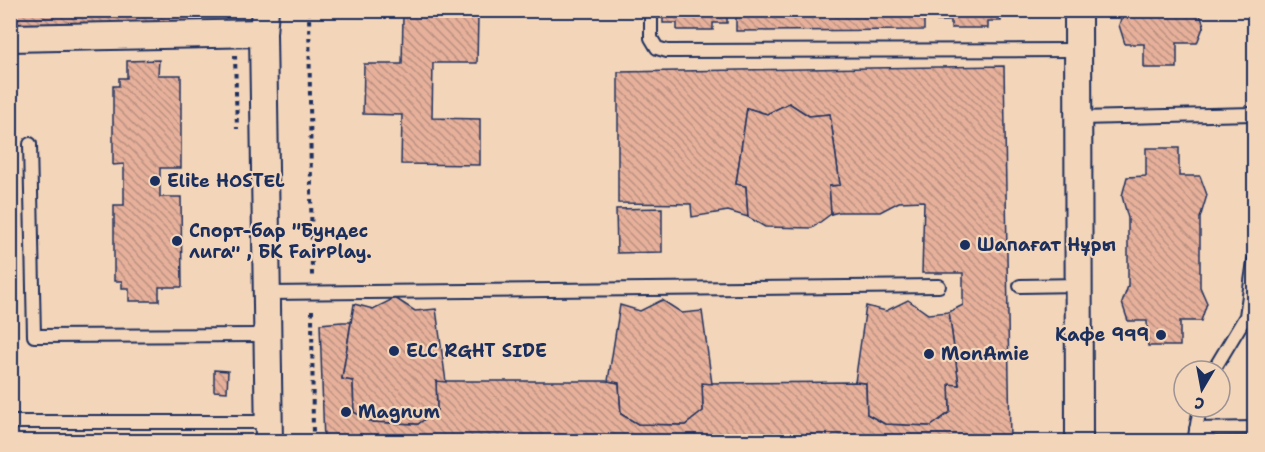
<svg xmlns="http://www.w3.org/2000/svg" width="1265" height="452" font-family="'Shantell Sans',sans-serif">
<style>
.building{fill:url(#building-back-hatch);stroke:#1b2f5e;stroke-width:1.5}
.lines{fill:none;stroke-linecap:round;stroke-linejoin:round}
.lane-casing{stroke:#1b2f5e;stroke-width:16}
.street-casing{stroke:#1b2f5e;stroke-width:30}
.path{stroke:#1b2f5e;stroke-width:4;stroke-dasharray:4.5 4.5;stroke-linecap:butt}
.lane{stroke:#f3d5b9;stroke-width:12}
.street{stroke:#f3d5b9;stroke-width:26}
.poi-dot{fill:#1b2f5e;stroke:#f3d5b9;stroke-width:2}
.labels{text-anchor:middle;stroke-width:4.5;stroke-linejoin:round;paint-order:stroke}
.poi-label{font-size:18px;font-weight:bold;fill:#1b2f5e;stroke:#f3d5b9;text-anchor:start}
</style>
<defs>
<pattern id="building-back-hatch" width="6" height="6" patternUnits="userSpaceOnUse" patternTransform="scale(1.5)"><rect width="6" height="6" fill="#e6b09a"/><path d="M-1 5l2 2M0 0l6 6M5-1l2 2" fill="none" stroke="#ba9081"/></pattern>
</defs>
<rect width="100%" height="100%" fill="#f3d5b9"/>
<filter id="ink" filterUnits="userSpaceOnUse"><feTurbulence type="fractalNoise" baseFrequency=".0167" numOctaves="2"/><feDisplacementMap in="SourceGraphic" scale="12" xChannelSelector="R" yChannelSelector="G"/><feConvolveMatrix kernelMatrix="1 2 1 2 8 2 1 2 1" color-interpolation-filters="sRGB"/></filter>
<g filter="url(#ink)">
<g class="building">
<path d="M10,10H202V30L10,28Z"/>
<path d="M362,10H435V15L478,16L477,63H433L432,118L480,119V165L401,164L402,115L363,114L364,64H402L403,16L362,15Z"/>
<path d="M663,10H727V23H713V30H677V23H663Z"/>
<path d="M736,10H924V30L736,31Z"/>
<path d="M937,10H1001V21H988V28H951V21H937Z"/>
<path d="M1124,10H1198L1204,25L1197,43H1177V68H1144V44H1125L1119,25Z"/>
<path d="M159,60L158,75H181V168H160V197H181L182,287H159V301H129V288H122V281H114V205H124V164L113,165V86H119V78H127V61Z"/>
<path d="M1004,66L1010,442H324L320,324L342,322H351L342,379L353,381L354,412L372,422L418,424L437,410L436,381H608L619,383L621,414L638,424L685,425L703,411L702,383L855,382L866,383L867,414L885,424L931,426L950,412L949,384L959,385L949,312L963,305V273H922L924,201L899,202L880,212H839L831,214L829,186L840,185L830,114L809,116L789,103L767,114L747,108L736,184L746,186L748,217L728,211L692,217L691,204L618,203V72Z"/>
<path d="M789,103L809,116L830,114L840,185L829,186L831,214L812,228L765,227L748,217L746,186L736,184L747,108L767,114Z"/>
<path d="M1146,148H1179V176H1200L1207,195L1200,218V287L1207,303L1201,321H1180V346H1148L1147,321H1128L1122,303L1128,286V218L1122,196L1127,177L1146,176Z"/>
<path d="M662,208V252L617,253L616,209Z"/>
<path d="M395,298L415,311L436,309L446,382L436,381L437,410L418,424L372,422L354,412L353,381L342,379L354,304L373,309Z"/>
<path d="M662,300L682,313L702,311L712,384L702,383L703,411L685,425L638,424L621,414L619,383L608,381L620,305L640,311Z"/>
<path d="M908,300L928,314L949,312L959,385L949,384L950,412L931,426L885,424L867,414L866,383L855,382L866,306L886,311Z"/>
<path d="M214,370L228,371L227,392L214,391Z"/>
</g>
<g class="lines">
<g class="lane-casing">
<g id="lane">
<path d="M651,10V38L657,48L667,51L1078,50"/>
<path d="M1079,118L1254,114"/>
<path d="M30,144L34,336L268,335"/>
<path d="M1020,286L1080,285"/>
<path d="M268,293L939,286"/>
<path d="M1213,371L1246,316L1254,261"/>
<path d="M10,422H270"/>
<path d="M1196,429L1254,428"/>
<path d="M1194,442L1200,407"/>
</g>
</g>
<g class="street-casing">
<g id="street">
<path d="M265,10L263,33L269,442"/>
<path d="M1078,10L1079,442"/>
<path d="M10,38L263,33"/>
</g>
</g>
<g class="path">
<path d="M309,10L312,276"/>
<path d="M235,55L237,129"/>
<path d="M312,310L313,442"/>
</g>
<use href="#lane" class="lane"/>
<use href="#street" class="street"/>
</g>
</g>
<g class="poi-dot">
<circle cx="155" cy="181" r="6"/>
<circle cx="177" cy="241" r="6"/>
<circle cx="965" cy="245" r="6"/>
<circle cx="1161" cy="335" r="6"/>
<circle cx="394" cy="351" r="6"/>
<circle cx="929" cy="354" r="6"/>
<circle cx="346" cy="412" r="6"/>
</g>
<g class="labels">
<g class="poi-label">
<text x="167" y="187">Elite HOSTEL</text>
<text x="189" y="237">Спорт-бар "Бундес<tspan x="189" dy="21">лига" , БК FairPlay.</tspan></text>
<text x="977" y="251">Шапағат Нұры</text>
<text x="1149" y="341" text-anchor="end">Кафе 999</text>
<text x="406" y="357">ELC RGHT SIDE</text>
<text x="941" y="360">MonAmie</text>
<text x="358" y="418">Magnum</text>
</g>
</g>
<rect width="1265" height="452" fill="none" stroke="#f3d5b9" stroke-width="36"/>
<rect x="18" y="18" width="1229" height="416" fill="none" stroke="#1b2f5e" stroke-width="2" filter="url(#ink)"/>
<g transform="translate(1202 389) rotate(190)"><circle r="28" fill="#f3d5b9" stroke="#9d9395" stroke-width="1.5"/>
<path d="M0-4.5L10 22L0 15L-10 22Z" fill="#1b2f5e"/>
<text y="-9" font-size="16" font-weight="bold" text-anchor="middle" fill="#1b2f5e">С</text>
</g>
</svg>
